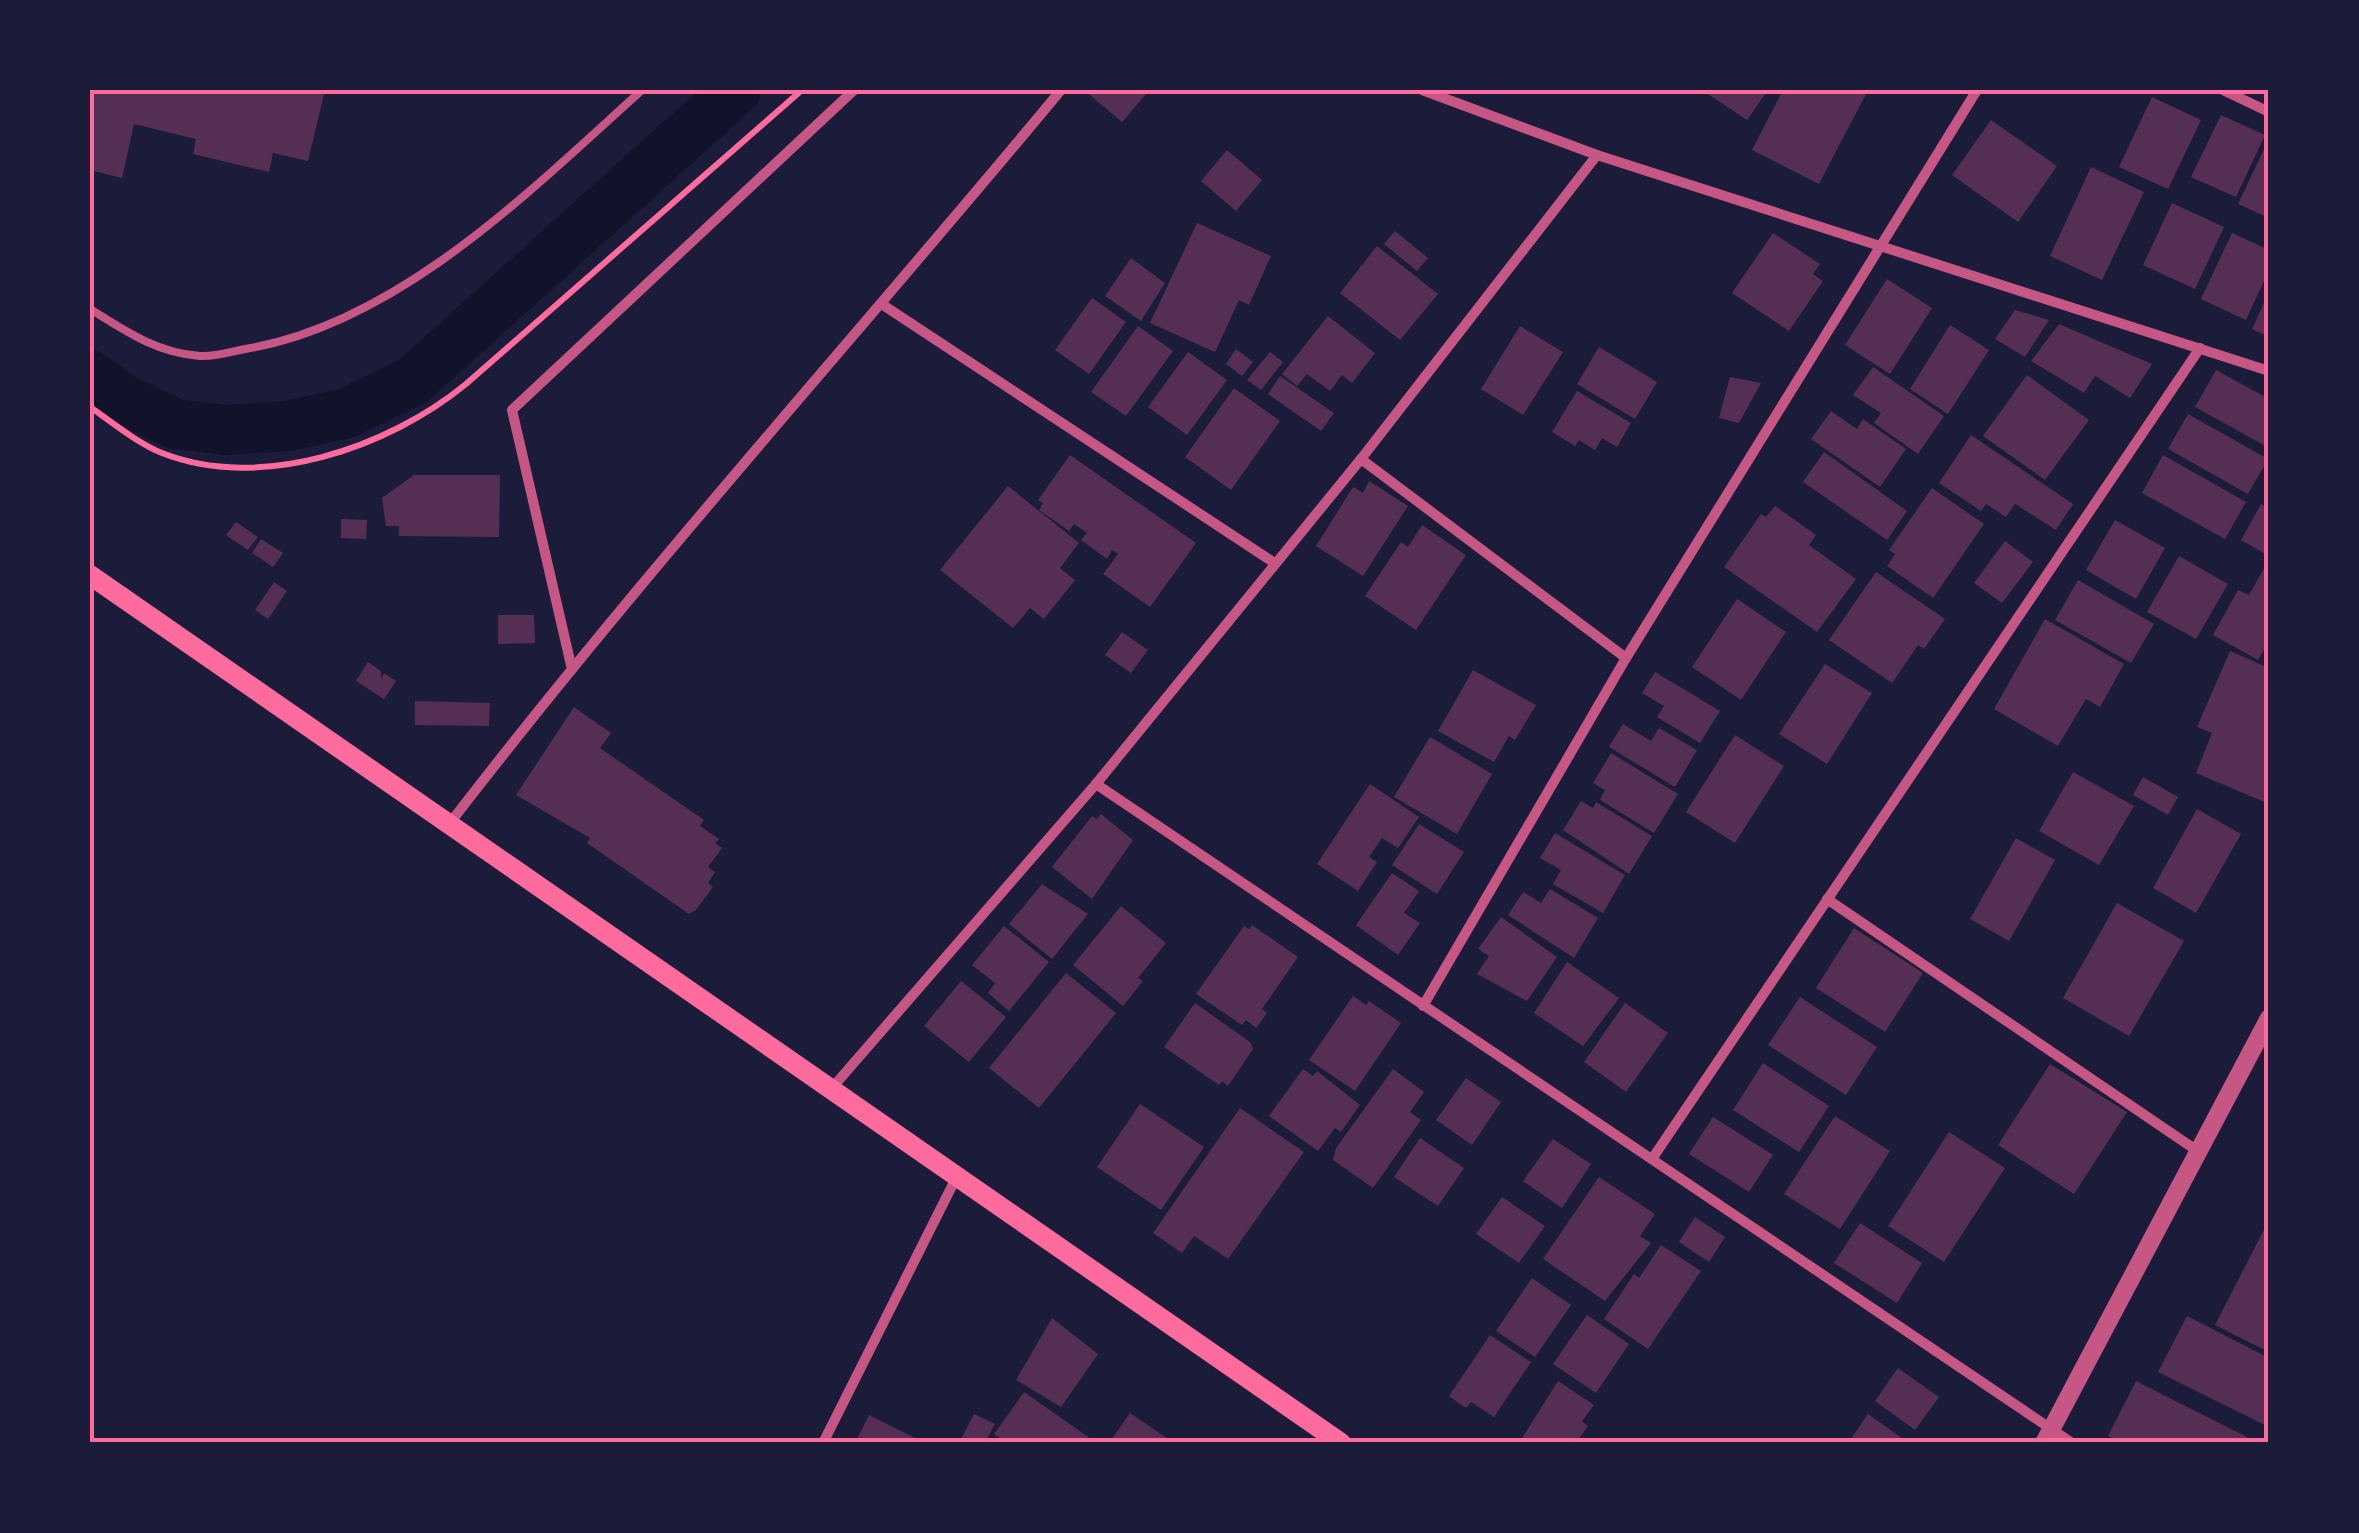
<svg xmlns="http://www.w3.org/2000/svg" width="2359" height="1533" font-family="Figtree,sans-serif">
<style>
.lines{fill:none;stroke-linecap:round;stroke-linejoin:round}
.canal{stroke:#12122b;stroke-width:50}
.building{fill:#542f53}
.path{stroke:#ff6b9d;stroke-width:6}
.service{stroke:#c65784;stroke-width:8}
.minor{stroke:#c65784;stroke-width:10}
.tertiary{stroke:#c65784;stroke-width:18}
.secondary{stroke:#ff6b9d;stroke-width:20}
.neatline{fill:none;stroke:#ff6b9d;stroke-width:4}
</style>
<rect width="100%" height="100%" fill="#1b1b3a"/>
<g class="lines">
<path class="canal" d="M90,375L123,399L175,424L226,430L288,426L347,413L413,381L736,90"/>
</g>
<g class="building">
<path d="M90,90H325L308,161L273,153L269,172L193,154L196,139L134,124L122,178L90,170Z"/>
<path d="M1084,90H1144L1147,93L1122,122Z"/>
<path d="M1702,90H1768L1747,120Z"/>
<path d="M1783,90H1868L1819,184L1752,150Z"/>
<path d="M2152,97L2201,120L2168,189L2119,167Z"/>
<path d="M2221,115L2265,135L2236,197L2191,177Z"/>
<path d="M1991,120L2057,166L2018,222L1952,175Z"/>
<path d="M2265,147L2269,149V218L2238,204Z"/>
<path d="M1227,150L1262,180L1236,211L1201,181Z"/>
<path d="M2091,167L2144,192L2102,280L2050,256Z"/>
<path d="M2172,203L2224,227L2195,289L2143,265Z"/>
<path d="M1197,223L1271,256L1249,305L1239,300L1215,352L1150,323Z"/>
<path d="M1395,231L1428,258L1417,271L1384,244Z"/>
<path d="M1773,233L1820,264L1813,274L1823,281L1789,331L1732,293Z"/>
<path d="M2232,233L2269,250V270L2246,320L2201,299Z"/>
<path d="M1377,246L1438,294L1400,340L1340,293Z"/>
<path d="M1131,258L1165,283L1141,321L1105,296Z"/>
<path d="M1887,279L1932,308L1890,374L1845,345Z"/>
<path d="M2269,292V337L2252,329Z"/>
<path d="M1092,298L1126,322L1089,374L1055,350Z"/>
<path d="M2015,310L2049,320L2025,357L1995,339Z"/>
<path d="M1328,316L1375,353L1352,383L1342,375L1330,391L1307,374L1297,386L1282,374Z"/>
<path d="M2059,324L2152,364L2130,398L2095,376L2084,393L2031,361Z"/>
<path d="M1950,325L1989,350L1948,414L1910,389Z"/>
<path d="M1138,326L1173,351L1126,416L1091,392Z"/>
<path d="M1520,326L1563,352L1523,415L1481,389Z"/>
<path d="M1599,347L1657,382L1635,419L1577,384Z"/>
<path d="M1236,349L1253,362L1242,376L1226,364Z"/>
<path d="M1188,352L1227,380L1187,435L1148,407Z"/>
<path d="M1270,352L1283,362L1261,390L1247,380Z"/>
<path d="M1873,367L1944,416L1918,454L1874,423L1881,413L1853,395Z"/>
<path d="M2216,370L2269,399V448L2195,407Z"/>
<path d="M2027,375L2089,420L2045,480L1983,436Z"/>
<path d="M1280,376L1334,413L1321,431L1268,394Z"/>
<path d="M1730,377L1761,383L1739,423L1719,418Z"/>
<path d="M1234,388L1280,421L1231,490L1185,457Z"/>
<path d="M1577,391L1631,423L1617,447L1602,438L1595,450L1579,440L1575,446L1552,432Z"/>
<path d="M1831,411L1857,429L1863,419L1906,449L1880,487L1811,439Z"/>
<path d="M2188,414L2268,459L2248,494L2168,449Z"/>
<path d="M1971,435L2073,504L2056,530L2015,504L2006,517L1986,504L1981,511L1939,483Z"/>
<path d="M1824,452L1907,511L1887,540L1803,482Z"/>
<path d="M1070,455L1196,543L1150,607L1103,574L1118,554L1112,550L1107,559L1081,540L1087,533L1074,524L1069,531L1039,510L1043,503L1038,500Z"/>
<path d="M2163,455L2246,502L2225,539L2142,493Z"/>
<path d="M414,475H500L499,537L399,536V526H386L382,498Z"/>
<path d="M1369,481L1408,506L1363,576L1316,546L1353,487L1363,493Z"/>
<path d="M1008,486L1079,543L1060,568L1075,580L1044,619L1030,608L1013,628L940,570Z"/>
<path d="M1932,488L1984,524L1933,598L1887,566L1895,554L1889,550Z"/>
<path d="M2261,504L2269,509V556L2241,540Z"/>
<path d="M1775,506L1816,535L1809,545L1856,579L1817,632L1724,567L1761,514L1766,517Z"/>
<path d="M341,519L367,520L366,539L341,538Z"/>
<path d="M2115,520L2165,548L2136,599L2086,570Z"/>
<path d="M236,522L258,537L248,550L226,535Z"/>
<path d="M1422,525L1466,555L1416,630L1365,596L1401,542L1408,547Z"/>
<path d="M261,539L283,553L273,567L252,553Z"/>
<path d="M2005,541L2033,562L2002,603L1974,583Z"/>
<path d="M2179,556L2228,584L2196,639L2147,612Z"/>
<path d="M2266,565L2269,641L2258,660L2213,635L2238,590L2249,595Z"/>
<path d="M1876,572L1945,619L1924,649L1918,645L1892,683L1829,640Z"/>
<path d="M2078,580L2154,624L2131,663L2055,620Z"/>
<path d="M274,582L287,591L268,619L255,610Z"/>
<path d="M1737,599L1786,632L1741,700L1692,667Z"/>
<path d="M498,615H534L535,643L498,644Z"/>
<path d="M2045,619L2124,664L2100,707L2086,699L2058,746L1994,709Z"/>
<path d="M1122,632L1148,650L1131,673L1105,655Z"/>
<path d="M2230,651L2269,668V804L2196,773L2212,733L2197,727Z"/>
<path d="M368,662L381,671V679L384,673L396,681L384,699L356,681Z"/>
<path d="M1825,664L1872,693L1827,764L1779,734Z"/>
<path d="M1473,670L1536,705L1515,740L1509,736L1494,762L1438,731Z"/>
<path d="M1655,672L1720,711L1700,743L1657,717L1664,706L1642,693Z"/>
<path d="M415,701L490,703L489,726L415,725Z"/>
<path d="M574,707L611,733L600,748L704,820L700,826L719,839L715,843L722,848L708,867L715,872L708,883L713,887L696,910L689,914L587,843L590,838L516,795Z"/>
<path d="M1623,724L1651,741L1659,728L1697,750L1675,787L1609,747Z"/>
<path d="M1735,735L1784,766L1735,843L1686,812Z"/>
<path d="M1430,737L1492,774L1457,834L1394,797Z"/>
<path d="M1611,753L1678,794L1654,833L1600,800L1605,790L1593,783Z"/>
<path d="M2073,772L2134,806L2099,865L2039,831Z"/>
<path d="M2143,777L2178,797L2168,815L2133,795Z"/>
<path d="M1370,784L1419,817L1398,848L1382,838L1369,857L1377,862L1358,891L1317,864Z"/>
<path d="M1581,801L1593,808L1596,802L1652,836L1629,874L1563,830Z"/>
<path d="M2197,809L2241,834L2196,913L2153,888Z"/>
<path d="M1101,814L1133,840L1092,899L1052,867L1092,816L1097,819Z"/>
<path d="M1419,824L1464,852L1437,894L1392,865Z"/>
<path d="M1555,833L1625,875L1603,913L1553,884L1561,870L1540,858Z"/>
<path d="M2016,838L2055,860L2009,941L1970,919Z"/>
<path d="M1392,873L1419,891L1404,913L1420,923L1398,955L1356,925Z"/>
<path d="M1042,884L1088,914L1052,959L1009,924Z"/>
<path d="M1550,889L1598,918L1574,958L1508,915L1523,892L1541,903Z"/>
<path d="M2117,903L2184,941L2129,1036L2063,998Z"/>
<path d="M1121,906L1166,943L1138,978L1143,981L1123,1006L1073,965Z"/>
<path d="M1501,917L1557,957L1527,1001L1477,974L1489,956L1478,949Z"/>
<path d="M1252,925L1298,957L1262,1009L1267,1013L1256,1028L1246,1020L1242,1025L1196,994L1244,926L1249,929Z"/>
<path d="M1004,926L1049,962L1009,1011L988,993L995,983L972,965Z"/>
<path d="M1854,928L1923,973L1885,1032L1816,988Z"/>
<path d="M1567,962L1619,998L1583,1046L1534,1013Z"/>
<path d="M1066,973L1116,1013L1039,1108L989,1068Z"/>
<path d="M961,981L1006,1017L969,1062L924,1026Z"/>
<path d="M1353,996L1366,1005L1369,1001L1401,1023L1355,1091L1309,1060Z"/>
<path d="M1800,997L1877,1047L1846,1095L1768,1045Z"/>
<path d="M1195,1003L1250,1042L1253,1049L1228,1086L1222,1081L1219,1085L1164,1047Z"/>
<path d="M1625,1003L1668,1033L1626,1092L1584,1062Z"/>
<path d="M1763,1063L1829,1106L1799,1152L1733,1110Z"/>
<path d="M2050,1064L2127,1112L2074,1194L1998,1145Z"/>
<path d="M1303,1069L1313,1076L1317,1071L1360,1105L1341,1132L1335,1128L1318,1151L1269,1116Z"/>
<path d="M1393,1069L1424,1092L1410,1112L1421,1120L1373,1188L1333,1160L1336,1148Z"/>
<path d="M1466,1078L1501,1102L1472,1145L1436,1120Z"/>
<path d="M1140,1104L1204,1147L1161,1210L1097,1167Z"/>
<path d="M1240,1108L1304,1152L1228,1259L1194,1236L1182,1253L1153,1233Z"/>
<path d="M1835,1116L1890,1151L1840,1229L1784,1194Z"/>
<path d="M1713,1117L1773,1155L1749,1192L1689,1154Z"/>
<path d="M1949,1132L2005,1168L1944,1262L1888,1226Z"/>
<path d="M1420,1138L1464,1168L1438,1206L1394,1177Z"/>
<path d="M1553,1139L1591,1164L1562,1208L1523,1181Z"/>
<path d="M1599,1177L1655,1214L1640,1236L1651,1243L1605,1301L1543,1259Z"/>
<path d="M1502,1197L1545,1226L1519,1263L1476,1234Z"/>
<path d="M1695,1217L1725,1237L1709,1262L1679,1242Z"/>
<path d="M2269,1220V1352L2215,1325Z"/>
<path d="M1860,1223L1922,1263L1897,1303L1834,1263Z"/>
<path d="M1661,1245L1701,1271L1648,1349L1604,1319L1634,1274L1639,1278Z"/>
<path d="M1532,1278L1571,1305L1535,1357L1496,1331Z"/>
<path d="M1587,1315L1629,1344L1596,1393L1553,1364Z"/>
<path d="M2187,1316L2269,1358L2267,1426L2158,1372Z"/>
<path d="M1052,1318L1098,1354L1061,1407L1016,1380Z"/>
<path d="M1490,1335L1531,1362L1494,1417L1471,1402L1466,1408L1449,1396Z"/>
<path d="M1898,1368L1939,1397L1915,1430L1875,1401Z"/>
<path d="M1558,1381L1594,1405L1582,1421L1588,1426L1576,1443H1519Z"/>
<path d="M2136,1381L2247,1437L2244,1443H2122L2108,1436Z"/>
<path d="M1024,1392L1097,1443H1049L1042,1438L1039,1443H1007L994,1434Z"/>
<path d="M1130,1413L1174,1443H1109Z"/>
<path d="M974,1414L995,1424L985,1443H959Z"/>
<path d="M1868,1414L1909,1443H1848Z"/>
<path d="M869,1415L925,1443H855Z"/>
</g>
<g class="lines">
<path class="path" d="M90,407C112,422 137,443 162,453C261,492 388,448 466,384L802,90"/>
<path class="service" d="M90,309C125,331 157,353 200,356C214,357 231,352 245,349C398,324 531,190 642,90"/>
<g class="minor">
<path d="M1422,90L1597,155L2269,371"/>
<path d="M2223,90L2269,112"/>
<path d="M883,305L1273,562"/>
<path d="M1361,459L1626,658"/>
<path d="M571,665L512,410L854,90"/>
<path d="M1096,784L2072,1443"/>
<path d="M450,823C644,571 858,335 1061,90"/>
<path d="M1827,899L2199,1152"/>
<path d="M1423,1006L1626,658L1977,90"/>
<path d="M832,1088L1096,784L1361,459L1597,155"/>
<path d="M1652,1159L2200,348"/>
<path d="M823,1443L957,1176"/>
</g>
<path class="tertiary" d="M2044,1443L2269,1018"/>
<path class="secondary" d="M90,575L1341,1443"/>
</g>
<rect width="2359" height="1533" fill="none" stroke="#1b1b3a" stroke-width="185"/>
<rect x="92" y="92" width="2174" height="1348" class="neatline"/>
</svg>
